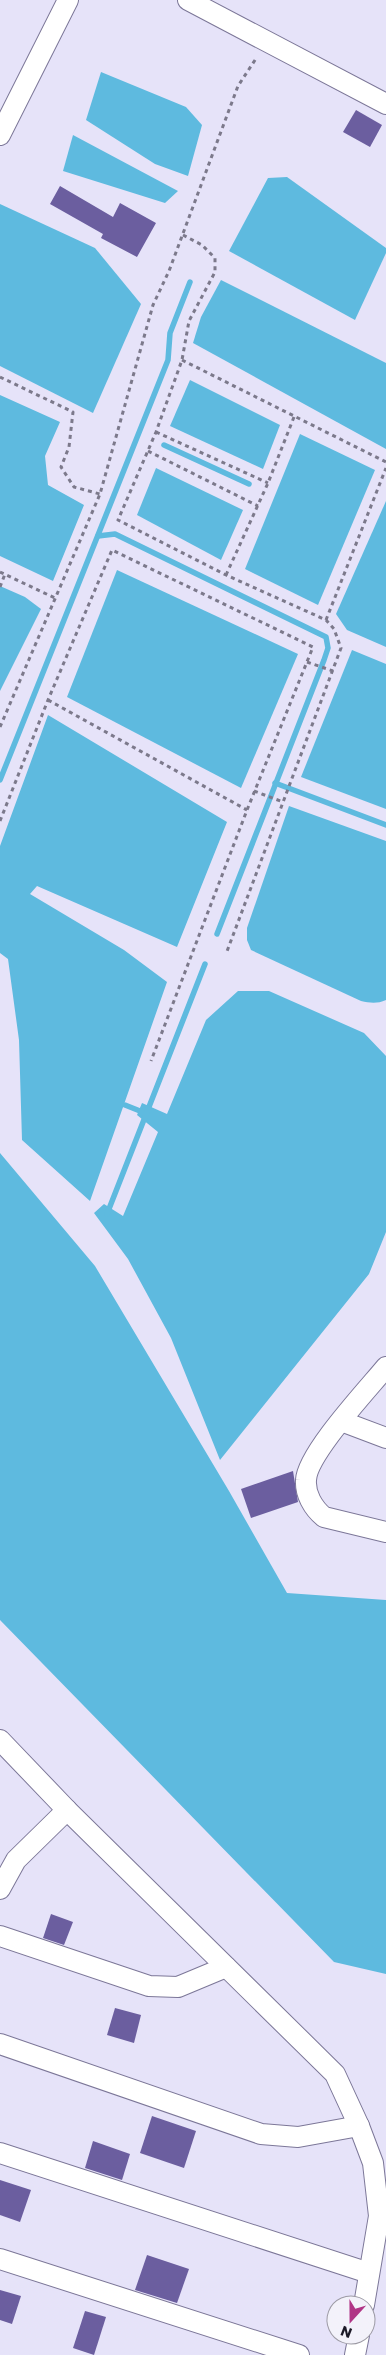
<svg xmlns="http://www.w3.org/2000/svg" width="386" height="2355" font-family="Poppins,sans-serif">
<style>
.water{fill:#5ebadf}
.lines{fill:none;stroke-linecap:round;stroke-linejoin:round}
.stream{stroke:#5ebadf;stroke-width:5.5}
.building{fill:#6b5e9f}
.minor-casing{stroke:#7c7798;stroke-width:22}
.path{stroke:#7c798b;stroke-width:3;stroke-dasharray:4 4;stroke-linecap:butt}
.minor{stroke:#fff;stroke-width:20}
</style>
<rect width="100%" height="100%" fill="#e6e3f9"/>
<g class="water">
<path d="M101,72L186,107L202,125L188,176L155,164L86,120Z"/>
<path d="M73,135L178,191L165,203L63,171Z"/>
<path d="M287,177L386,248V253L355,320L229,251L268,178Z"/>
<path d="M0,204L95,248L141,304L93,413L0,366Z"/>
<path d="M221,280L386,363V449L193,343L201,317Z"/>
<path d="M190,380L280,425L263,469L170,426Z"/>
<path d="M0,395L60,422L45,456L48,485L84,505L53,581L0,556Z"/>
<path d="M300,434L375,470L318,605L245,569Z"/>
<path d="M156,468L243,510L221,560L137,515Z"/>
<path d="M386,501V647L347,630L336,614Z"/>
<path d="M117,570L298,654L241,788L67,697Z"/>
<path d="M0,586L25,597L41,609L0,691Z"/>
<path d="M352,650L386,664V809L301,777Z"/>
<path d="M48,715L227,822L177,947L37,886L30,894L124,950L167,982L90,1201L22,1140L19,1040L8,959L0,953V846Z"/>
<path d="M289,806L386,841V1000C377,1004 370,1003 361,1001L251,950L247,940V928Z"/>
<path d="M238,991H269L364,1033L386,1056V1232L369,1274L220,1460L171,1338L128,1259L94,1213L104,1204L123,1216L158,1132L137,1115L142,1103L167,1114L206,1020Z"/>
<path d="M0,1153L95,1266L229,1491L287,1593L386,1600V1974L334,1962L0,1620Z"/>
</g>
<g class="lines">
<g class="stream">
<path d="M164,445L249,484"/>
<path d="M98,536L115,534L326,637L328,648L324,660L217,934"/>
<path d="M0,780L168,360L170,333L190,282"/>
<path d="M275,783L386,825"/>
<path d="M125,1105L145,1113"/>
<path d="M107,1214L205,964"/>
</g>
</g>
<g class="building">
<path d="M356,110L382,125L370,147L343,132Z"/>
<path d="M60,186L113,217L120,203L156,223L137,257L101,238L103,234L50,204Z"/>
<path d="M293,1471L298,1502L251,1518L241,1489Z"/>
<path d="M51,1914L73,1922L64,1945L43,1938Z"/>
<path d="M115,2008L141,2015L134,2043L107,2035Z"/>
<path d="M152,2116L196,2131L184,2168L140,2153Z"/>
<path d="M93,2141L130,2154L122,2180L85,2168Z"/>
<path d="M0,2180L31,2190L20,2222L0,2215Z"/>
<path d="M147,2255L189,2269L177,2303L135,2290Z"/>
<path d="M0,2290L21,2296L12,2324L0,2320Z"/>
<path d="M85,2311L106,2317L94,2355L73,2348Z"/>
</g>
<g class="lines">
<g class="minor-casing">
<g id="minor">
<path d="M188,0L386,104"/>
<path d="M0,135L68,0"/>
<path d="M386,1367C368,1389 307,1454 306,1480C305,1494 313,1508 324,1517L386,1532"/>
<path d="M341,1421L386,1438"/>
<path d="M0,1740L67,1810L335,2074L359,2126L373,2163L379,2216L364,2305"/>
<path d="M0,1889L16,1860L67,1810"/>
<path d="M0,1936L149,1986L178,1987L226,1967"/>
<path d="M0,2044L261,2134L298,2137L359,2126"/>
<path d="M0,2153L369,2273"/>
<path d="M0,2259L299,2355"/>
<path d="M355,2355L359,2335"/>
</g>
</g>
<g class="path">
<path d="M183,235L202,245L215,258V272L189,321L182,360L156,432L118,520L226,575L326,620L334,629L341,648L226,954"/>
<path d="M182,360L386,462"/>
<path d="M0,377L73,412L69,447L61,467L74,487L100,494"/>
<path d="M156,432L268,483"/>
<path d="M148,451L258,506"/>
<path d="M0,572L57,599"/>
<path d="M226,575L268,483L294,417"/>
<path d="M0,587L5,574"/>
<path d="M326,620L386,468"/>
<path d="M307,662L333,671"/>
<path d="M48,700L247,810"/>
<path d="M0,727L100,494L153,305L169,271L238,86L257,57"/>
<path d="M254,791L283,802"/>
<path d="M0,821L48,700L112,550L313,647L247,810L151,1061"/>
</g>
<use href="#minor" class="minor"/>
</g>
<g transform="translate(351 2320) rotate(201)"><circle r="24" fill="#f3f2fa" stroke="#9d9ba5"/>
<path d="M0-4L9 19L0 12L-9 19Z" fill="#b03586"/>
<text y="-8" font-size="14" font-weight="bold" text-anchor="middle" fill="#1b1926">N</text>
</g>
</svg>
